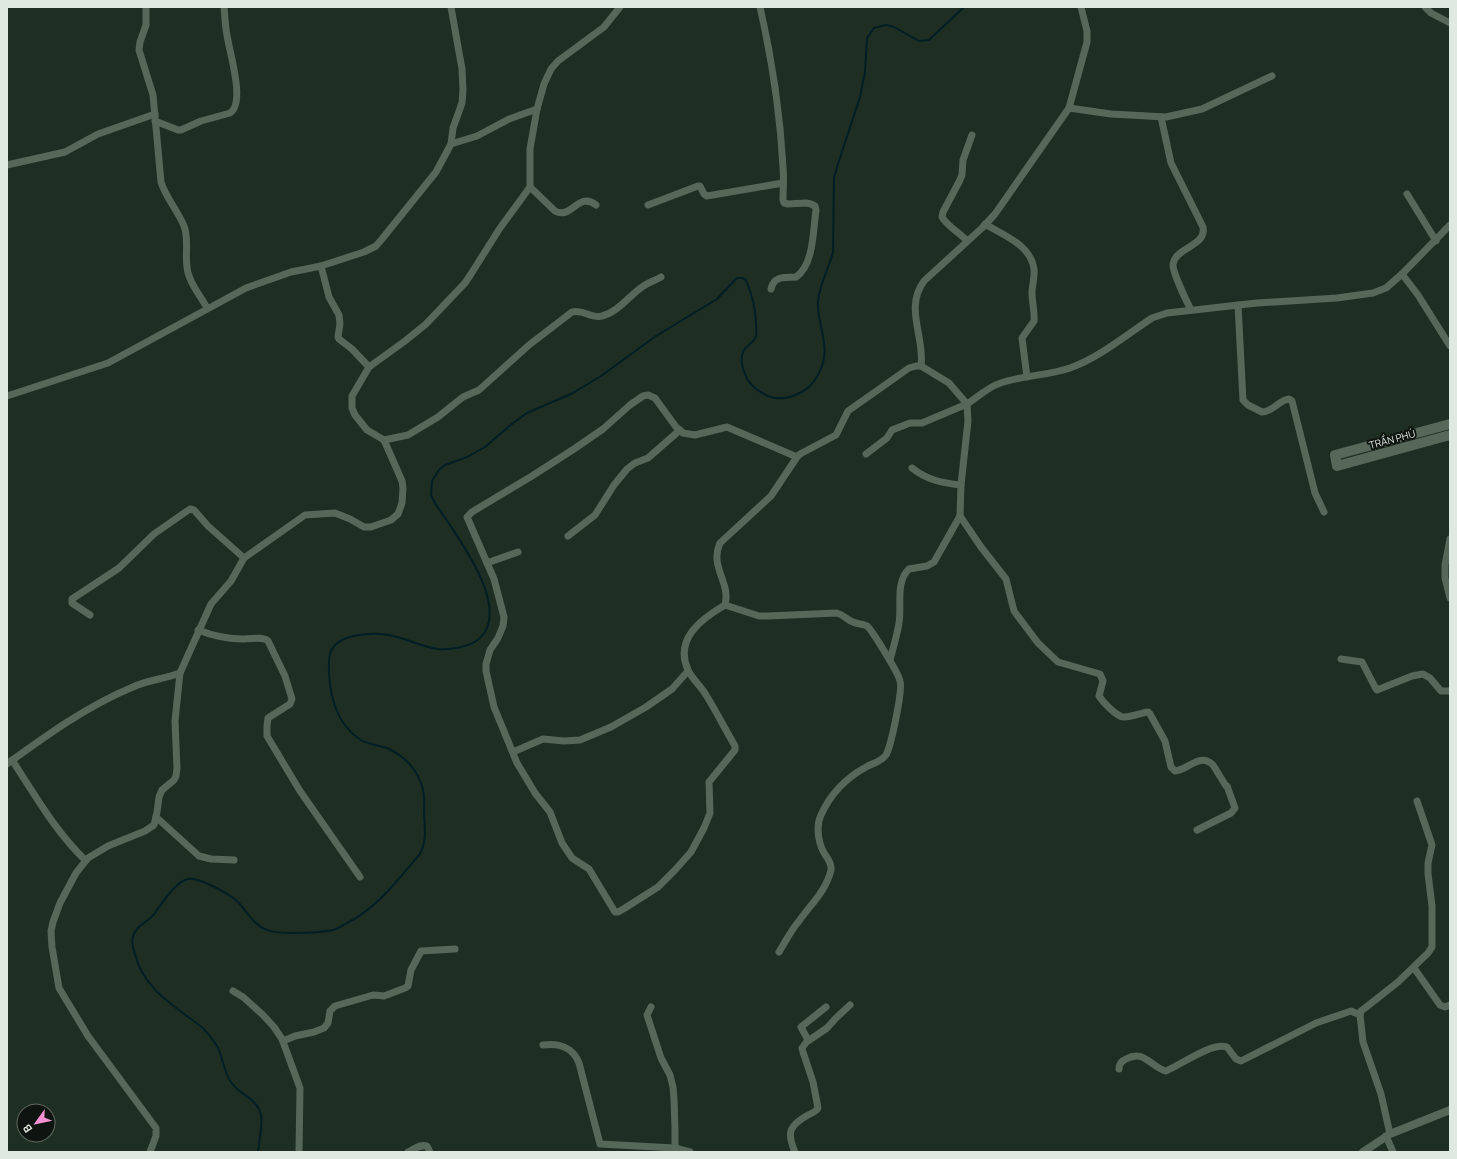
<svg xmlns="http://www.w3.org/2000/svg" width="1457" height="1159" font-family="Manrope,sans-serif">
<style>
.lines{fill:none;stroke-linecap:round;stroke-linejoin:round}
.stream{stroke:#021e25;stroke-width:2}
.minor{stroke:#576759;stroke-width:7}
.tertiary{stroke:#576759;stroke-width:8}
.secondary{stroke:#576759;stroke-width:10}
.labels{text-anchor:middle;stroke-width:4;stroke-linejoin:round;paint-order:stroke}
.street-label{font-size:10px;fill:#e0e9e1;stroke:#0e140f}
</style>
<rect width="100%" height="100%" fill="#1f2e22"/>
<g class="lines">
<path class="stream" d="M258,1152C259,1142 263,1124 261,1115C256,1096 241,1097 231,1082C224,1072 223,1059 218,1048C214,1040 208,1034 203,1028C176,1007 143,989 135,954C133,949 131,942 133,936C138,923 148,923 155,913C162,903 176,881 188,879C199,877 229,894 237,901C244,908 249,917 257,924C267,933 281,933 294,933C307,933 320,933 333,930C338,929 342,926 347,923C377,908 397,881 419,855C427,843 425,829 424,815C424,807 425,798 423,790C419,771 405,756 387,748C379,745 369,745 361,740C334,723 328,689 329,660C330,633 370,632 389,635C406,638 421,647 438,649C451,650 469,647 479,639C514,608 454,532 435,503L431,495L432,481L439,470L445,465L467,457L485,447L513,423L527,413L573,393L601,376L656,336L717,299L737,278H742L746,280C752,295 756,308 756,324C756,328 757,333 756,336C754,342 748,345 744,350C740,357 742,367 745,374C748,384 759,392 768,396C778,400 789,398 798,394C816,386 827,364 824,344C823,330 817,316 818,302C819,284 829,269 833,252L834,178L838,164L860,97L865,72L867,38L874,28L886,25L894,27L919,41L929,40L964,7"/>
<g class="minor">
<path d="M146,7V25L140,42L139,50L153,95L161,182C166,198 178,211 184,226C189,239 185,253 187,267C188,281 200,295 207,308"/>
<path d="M760,7C772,59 780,113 783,167C784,178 783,189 783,200L784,203L788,204L806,203L811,204L815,206L816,210C813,230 814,265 796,277C785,278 774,275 771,289"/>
<path d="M1425,7L1431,13L1450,23"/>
<path d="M1069,108L1111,114L1166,117L1202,109L1272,76"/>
<path d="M1161,117L1171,163L1203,227C1207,246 1176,247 1173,264C1172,271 1187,302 1191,310"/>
<path d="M155,121L178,130H181L201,121L230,113C246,103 229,51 227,35C225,26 225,16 224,7"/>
<path d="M451,144L477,136L509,119L537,109"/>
<path d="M7,165L65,152L98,134L155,114"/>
<path d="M530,187L555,211C572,220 578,191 596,205"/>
<path d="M1407,194L1436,241"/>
<path d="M648,205L698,186H700L704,194L707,196L783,183"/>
<path d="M985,224C1003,235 1031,245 1034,269C1035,277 1032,285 1032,293C1032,303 1035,312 1034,321L1022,338L1027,377"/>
<path d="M967,241C960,233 948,227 942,217L943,212L959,182L962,175L963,160L972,135"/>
<path d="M321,266L329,297L339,315L340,324L338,337L339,339L352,349L369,367"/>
<path d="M1402,274L1418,295L1450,346"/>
<path d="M1238,305L1243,400L1248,405L1262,412C1273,412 1279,400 1289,399L1292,401L1315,493L1324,512"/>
<path d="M921,366C925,337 904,308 924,281L982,228L995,214L1069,108L1087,42V31L1081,7"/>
<path d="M7,396L108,363L246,288L291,272L321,266L364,252L376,246L382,239L436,172L451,144L453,128L462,103L463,90L462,69L451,7"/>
<path d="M384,440L408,435L438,417L463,397L479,390L529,345L572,312C582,309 592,319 602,316C619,312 630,294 645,285C650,282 656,280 661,277"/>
<path d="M866,454L887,438L892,430L910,423H922L967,404L968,421L961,485L960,516L934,562L927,566L909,569C895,582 902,606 899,623C897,636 893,648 890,660"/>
<path d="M797,457L727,427L695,435L683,433L676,427L655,398L648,395L643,396L630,405L603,429L574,449L532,476L472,512L467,517L494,579L504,617L503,626L498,638L490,650L486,664V671L494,707L517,763L535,793L550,812L562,843L572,858L589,869L615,912H618L625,908L658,887L675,870L691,852L704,828L710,813L709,782L735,750V746C725,729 716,711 706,695C701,686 692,679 688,670C674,639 701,619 725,605C731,582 709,567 720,543L771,496L797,457L800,454L836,435L848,411L909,368L916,366H921L949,383L967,404C976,398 989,387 998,384C1021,375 1047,376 1070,368C1097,359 1128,334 1152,318L1167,313L1257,303L1337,298L1373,293L1386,288L1402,274L1450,225"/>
<path d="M912,468C927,480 942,483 961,485"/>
<path d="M960,516L981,547L1006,579L1014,611L1038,643L1058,662L1100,674L1103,681L1099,696C1103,702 1116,716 1123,717C1130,718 1140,713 1148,712L1150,714L1165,741L1171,767L1175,771C1188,770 1200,752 1213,765L1226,786H1227L1235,808L1231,813L1197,830"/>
<path d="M568,536L595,515L614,485L627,469L635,463L648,458L680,430"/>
<path d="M1450,539L1445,565V578L1450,598"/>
<path d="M487,563L518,552"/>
<path d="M725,605L759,616H768L837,613C844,615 847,620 853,622C857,624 864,624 867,626C872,630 899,674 900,681C903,690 891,746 886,755C881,762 873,763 866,767C846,778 830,795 821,815C816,825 818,841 823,851C826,857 832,862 831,870C826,891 811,904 799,921C791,930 786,941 779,952"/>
<path d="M90,615L72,603V599L119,568L154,534L190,509L194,510L208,526L244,558"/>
<path d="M198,630C213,636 228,639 244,639C252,639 263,636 268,641L285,676L292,699L290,704L268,718L267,726V736L300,791L360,877"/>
<path d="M1341,659L1362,662L1375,687L1377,690L1412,676L1423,674L1430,678L1441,691H1450"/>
<path d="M513,752L543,739L564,741L580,740L611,727L646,707L672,689L688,671"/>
<path d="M12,760C35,795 55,831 85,860"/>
<path d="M7,764C47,735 87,706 133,687C148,680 164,679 180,673"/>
<path d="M156,817L199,856L211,859L234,860"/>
<path d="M1414,968L1440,1005L1445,1007L1450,1005"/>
<path d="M233,991L243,997L262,1014L274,1027L282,1039L300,1088L299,1152"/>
<path d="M651,1007L647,1015L648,1018L661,1058L670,1075L673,1087L674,1099L675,1129V1148L673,1152"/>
<path d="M283,1041L295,1036L314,1032L324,1028L328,1023L330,1011L335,1006L373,995L384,996L405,988L408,986L411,970L421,951L455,949"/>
<path d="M808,1041L827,1028L836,1018L850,1005"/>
<path d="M543,1045C558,1043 573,1047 579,1063L600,1144L675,1148L690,1152"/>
<path d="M1119,1069C1119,1064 1121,1061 1126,1059C1145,1049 1150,1067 1166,1071C1181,1065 1211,1042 1227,1047L1236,1059L1241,1061L1316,1023L1351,1011L1360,1015"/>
<path d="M1390,1134L1381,1094L1363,1042L1360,1015L1361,1011L1365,1008L1398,982L1428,953L1432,947V906L1428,874V863L1432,845L1417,801"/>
<path d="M1386,1136L1393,1152"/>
<path d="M150,1152L156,1136V1128L88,1036L59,988L52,947L51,931L53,922L60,903L76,873L88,858L108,846L145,831L154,825L157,812L159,797L162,790L174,780L176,776L177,768L175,721L180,673L211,604L231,581L244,558L305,515L335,513L350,519L364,527H371L391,520L398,514L402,503L403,488L402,481L384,440L367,430L355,415L352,408V396L369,367L405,341L426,324L465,283L471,274L500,228L530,187V149L537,109L544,84L551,69L558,61L604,27L620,7"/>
<path d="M408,1152C414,1149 420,1144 427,1146L430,1152"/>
<path d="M795,1152C786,1132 790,1125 808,1115C812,1113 816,1112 818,1108L813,1082L803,1052L802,1048L808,1040L801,1027L826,1007"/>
</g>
<path class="tertiary" d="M1363,1152L1390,1134L1450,1110"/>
<path class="secondary" d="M1450,424L1335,455L1337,466L1450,435"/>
</g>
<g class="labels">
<g class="street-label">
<text transform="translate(1392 439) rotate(-15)" y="4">TRẦN PHÚ</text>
</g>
</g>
<rect width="1457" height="1159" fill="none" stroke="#e0e9e1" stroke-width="16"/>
<g transform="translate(36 1123) rotate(237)"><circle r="19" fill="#0e140f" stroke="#626963"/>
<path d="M0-3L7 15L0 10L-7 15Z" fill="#f591d2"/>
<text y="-6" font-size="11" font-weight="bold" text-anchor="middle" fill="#e0e9e1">B</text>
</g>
</svg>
